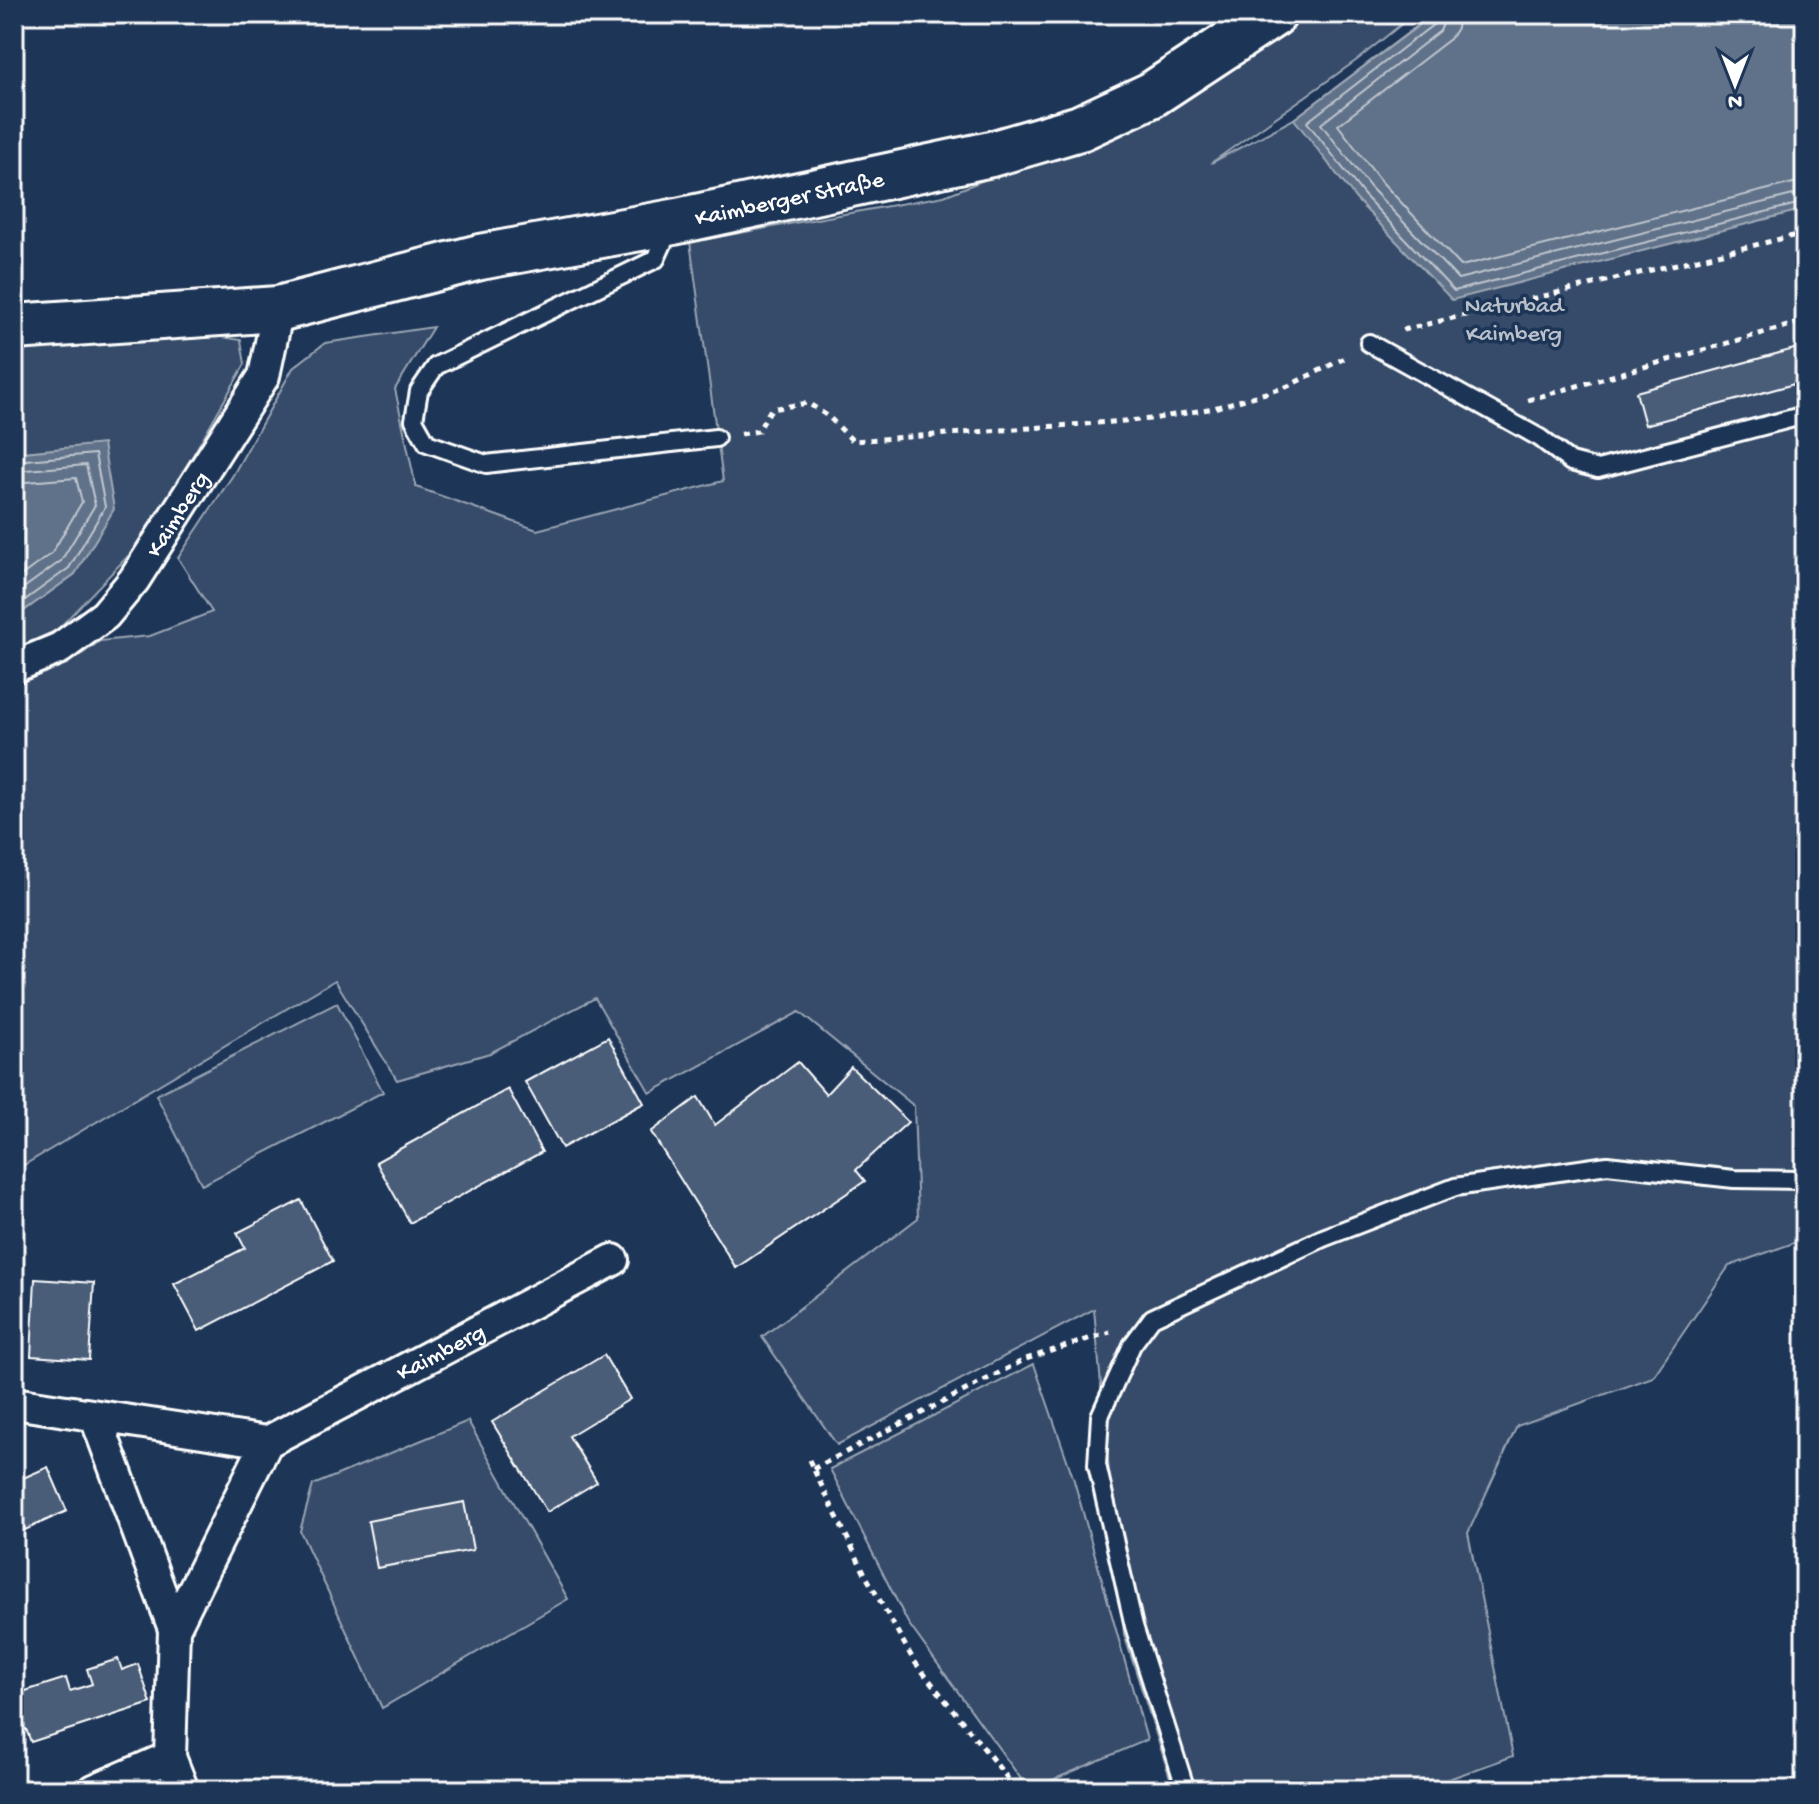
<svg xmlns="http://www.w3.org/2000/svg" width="1819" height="1804" font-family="'Gochi Hand',sans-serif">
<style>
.green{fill:#364b69;stroke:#9aa5b4;stroke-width:2}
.water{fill:#617289;stroke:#a0aab8;stroke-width:2}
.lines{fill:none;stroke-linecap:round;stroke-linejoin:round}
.shore{stroke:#c0c7d0;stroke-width:2}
.building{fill:#4a5d79;stroke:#fff;stroke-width:2}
.service-casing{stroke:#fff;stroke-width:22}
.minor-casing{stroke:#fff;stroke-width:36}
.secondary-casing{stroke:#fff;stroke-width:50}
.path{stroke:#fff;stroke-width:5;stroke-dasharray:6 6;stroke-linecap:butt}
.service{stroke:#1d3557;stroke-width:16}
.minor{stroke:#1d3557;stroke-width:30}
.secondary{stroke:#1d3557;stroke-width:44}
.labels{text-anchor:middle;stroke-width:7;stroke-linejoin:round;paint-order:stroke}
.street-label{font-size:24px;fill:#fff;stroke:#1d3557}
.park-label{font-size:24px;fill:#b9c0ca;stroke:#1d3557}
</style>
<rect width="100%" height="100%" fill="#1d3557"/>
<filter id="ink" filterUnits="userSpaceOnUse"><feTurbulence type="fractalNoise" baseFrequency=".0125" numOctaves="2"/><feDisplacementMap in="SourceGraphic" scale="16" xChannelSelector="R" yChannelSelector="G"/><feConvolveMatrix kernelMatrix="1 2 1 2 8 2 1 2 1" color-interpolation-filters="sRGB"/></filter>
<g filter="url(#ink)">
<g class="green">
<path d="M1306,14H1414L1357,60L1211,163L1294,119L1433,14H1805V1239L1729,1266L1653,1377L1517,1426L1468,1533L1513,1756L1418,1790H1174L1124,1634L1094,1309L837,1445L762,1337L918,1218L914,1106L799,1012L650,1093L595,998L490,1053L397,1080L335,980L14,1171V685L78,657L100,641L150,636L212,612L178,558L233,475L293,368L325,343L433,327L395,389L416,487L537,530L723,481L690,242L944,196L1165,108Z"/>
<path d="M197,333L241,340L245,364L184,471L130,554L57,630L14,650V618L75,574L103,445L14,453V350Z"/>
<path d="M337,1003L383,1092L202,1185L156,1095Z"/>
<path d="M1034,1364L1073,1477L1147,1740L1029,1790L908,1623L830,1469Z"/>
<path d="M468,1421L568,1599L382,1708L300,1531L313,1485Z"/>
</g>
<g class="water">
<path d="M1434,14H1805V209L1452,300L1356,199L1294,119Z"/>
<path d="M103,444L114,509L75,574L14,618V453Z"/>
</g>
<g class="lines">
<g class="shore">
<path d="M1437,14L1434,24L1307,122L1363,194L1454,291L1805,202"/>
<path d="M1447,14L1440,31L1321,124L1370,187L1458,279L1805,192"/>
<path d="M1459,14L1457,28L1450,39L1338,125L1379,179L1461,266L1805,180"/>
<path d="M14,461L95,454L105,507L69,568L14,608"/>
<path d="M14,471L86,465L95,505L61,561L14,595"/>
<path d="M14,483L76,478L82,502L52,553L14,581"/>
</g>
</g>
<g class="building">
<path d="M1805,346V381L1645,425L1636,392Z"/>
<path d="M608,1037L644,1103L562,1148L525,1082Z"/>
<path d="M798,1062L826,1094L851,1067L908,1122L856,1170L865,1181L736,1268L651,1132L698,1097L715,1125Z"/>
<path d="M508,1089L542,1152L410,1223L376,1162Z"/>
<path d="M301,1200L333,1261L199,1331L174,1284L245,1248L237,1233Z"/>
<path d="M35,1279L94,1283L89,1360L31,1356Z"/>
<path d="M604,1355L630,1399L569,1436L597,1482L547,1512L492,1422Z"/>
<path d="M48,1467L67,1511L25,1530L14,1507V1482Z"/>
<path d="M464,1502L473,1550L377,1568L368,1521Z"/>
<path d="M118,1659L122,1670L138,1664L151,1703L31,1742L26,1729L14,1733V1710L20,1708L16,1694L66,1678L70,1691L92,1684L87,1669Z"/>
</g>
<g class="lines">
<g class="service-casing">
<g id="service">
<path d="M670,228L656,259L436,366L419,391L414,420L427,443L486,464L716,438"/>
<path d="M1369,343L1540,438L1571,462L1598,469L1805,415"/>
<path d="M1186,1790L1134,1626L1097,1465L1100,1416L1132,1345L1152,1318L1323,1238L1455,1187L1607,1165L1734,1179L1805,1180"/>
</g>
</g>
<g class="minor-casing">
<g id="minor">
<path id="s1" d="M14,667L60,648L105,615L134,580L264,376L278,309"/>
<path d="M14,1403L267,1442"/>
<path d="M96,1418L174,1629"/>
<path d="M94,1790L170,1757"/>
<path id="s2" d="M183,1790L170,1757L174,1629L267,1442L613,1260"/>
</g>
</g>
<g class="secondary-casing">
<g id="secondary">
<path id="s3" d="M14,327L278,309L480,257L673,222L991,154L1080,128L1151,95L1274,14"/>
</g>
</g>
<g class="path">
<path d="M1403,330L1805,233"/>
<path d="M1528,400L1805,321"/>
<path d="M741,434L758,431L771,409L808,403L829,417L853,441L1152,419L1214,408L1286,387L1347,357"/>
<path d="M809,1460L866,1576L914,1661L1017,1790"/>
<path d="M813,1469L1026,1359L1110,1332"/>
</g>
<use href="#service" class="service"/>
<use href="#minor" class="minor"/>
<use href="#secondary" class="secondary"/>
</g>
</g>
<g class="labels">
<g class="street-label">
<text dy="8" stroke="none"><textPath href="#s3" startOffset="788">Kaimberger Straße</textPath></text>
<text dy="8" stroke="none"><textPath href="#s1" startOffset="230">Kaimberg</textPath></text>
<text dy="8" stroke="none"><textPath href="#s2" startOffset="568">Kaimberg</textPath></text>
</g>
<g class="park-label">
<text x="1514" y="312">Naturbad<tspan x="1514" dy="28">Kaimberg</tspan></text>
</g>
</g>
<rect width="1819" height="1804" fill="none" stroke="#1d3557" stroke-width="48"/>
<rect x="24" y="24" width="1771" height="1756" fill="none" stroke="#fff" stroke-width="3" filter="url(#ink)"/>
<g transform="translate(1735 84) rotate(180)" stroke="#1d3557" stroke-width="6" paint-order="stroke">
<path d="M0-6L14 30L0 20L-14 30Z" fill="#ffffff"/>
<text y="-12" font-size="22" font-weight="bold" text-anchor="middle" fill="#ffffff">N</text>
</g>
</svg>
